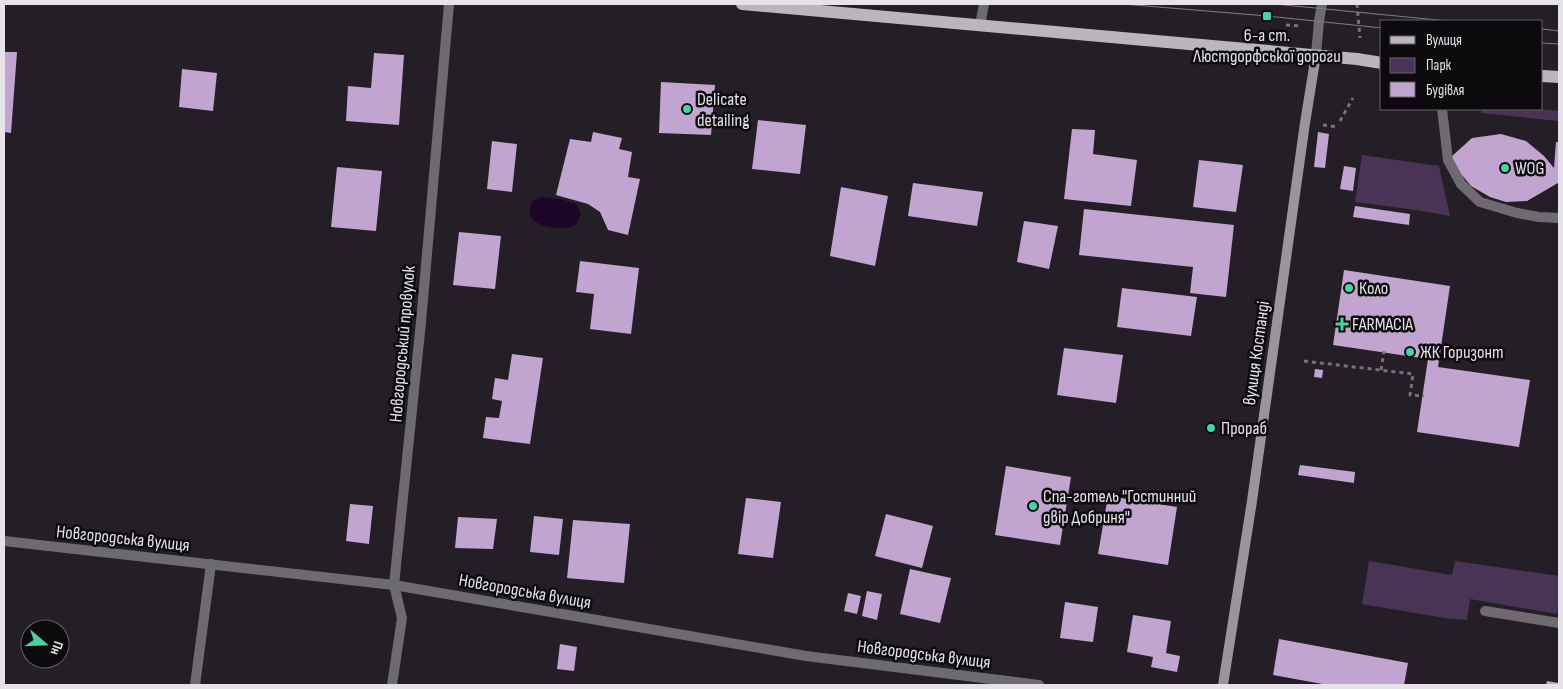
<svg xmlns="http://www.w3.org/2000/svg" width="1563" height="689" font-family="'Sofia Sans Condensed',sans-serif">
<style>
.green{fill:#4a3456}
.water{fill:#1c0627}
.building{fill:#c1a5d0}
.lines{fill:none;stroke-linecap:round;stroke-linejoin:round}
.path{stroke:#777379;stroke-width:3;stroke-dasharray:4 4;stroke-linecap:butt}
.lane{stroke:#6d6b6f;stroke-width:10}
.street{stroke:#6d6b6f;stroke-width:10}
.secondary{stroke:#99959b;stroke-width:10}
.primary{stroke:#bbb5be;stroke-width:12}
.tram{stroke:#807c82;stroke-width:1}
.poi-dot{fill:#47d49e;stroke:#0c0a0d;stroke-width:2}
.labels{text-anchor:middle;stroke-width:5;stroke-linejoin:round;paint-order:stroke}
.poi-label{font-size:18px;fill:#e6e3e8;stroke:#0c0a0d;text-anchor:start}
.street-label{font-size:18px;fill:#e6e3e8;stroke:#0c0a0d}
</style>
<rect width="100%" height="100%" fill="#241f26"/>
<g class="green">
<path d="M1481,109H1533L1559,111V121L1481,113Z"/>
<path d="M1362,155L1439,166L1450,216L1416,210L1355,202Z"/>
<path d="M1369,561L1452,575L1455,561L1559,576V603L1557,614L1470,599L1467,620L1445,618L1362,604Z"/>
</g>
<path class="water" d="M541,197L560,199L576,204L581,213L577,224C565,232 525,229 530,207C531,201 536,199 541,197Z"/>
<g class="building">
<path d="M4,52H17L11,133L4,132Z"/>
<path d="M374,53L404,55L399,125L346,121L348,86L371,88Z"/>
<path d="M182,69L217,73L213,111L179,107Z"/>
<path d="M661,82L715,85L711,135L659,133Z"/>
<path d="M758,120L806,125L800,174L752,169Z"/>
<path d="M1072,129L1095,130L1093,154L1137,160L1131,206L1064,199Z"/>
<path d="M593,132L622,138L619,149L632,152L628,177L640,179L628,235L608,230L600,212L588,204L556,195L570,139L591,142Z"/>
<path d="M1318,132L1329,134L1325,168L1314,167Z"/>
<path d="M1501,134L1526,141L1544,156L1554,168L1556,142H1559V187L1558,183L1527,201L1506,202L1490,197L1471,186L1456,168L1451,157L1472,138Z"/>
<path d="M492,141L517,144L512,192L487,189Z"/>
<path d="M1199,160L1243,165L1236,212L1193,207Z"/>
<path d="M1344,166L1356,168L1353,191L1340,189Z"/>
<path d="M337,167L382,171L376,231L331,227Z"/>
<path d="M913,183L983,192L977,226L908,216Z"/>
<path d="M841,187L888,196L875,266L830,256Z"/>
<path d="M1355,206L1410,214L1409,225L1353,217Z"/>
<path d="M1084,209L1234,225L1226,297L1190,293L1193,267L1079,255Z"/>
<path d="M1024,221L1058,226L1049,269L1017,262Z"/>
<path d="M459,232L501,236L495,289L453,285Z"/>
<path d="M580,261L639,268L631,334L590,329L594,294L576,292Z"/>
<path d="M1344,270L1450,286L1438,367L1530,380L1519,447L1417,432L1428,359L1333,345Z"/>
<path d="M1122,288L1197,297L1191,336L1117,327Z"/>
<path d="M1064,348L1123,355L1116,403L1057,395Z"/>
<path d="M512,354L543,358L530,444L483,438L486,417L499,418L502,401L492,399L495,378L508,380Z"/>
<path d="M1315,369L1323,370L1322,378L1314,377Z"/>
<path d="M1300,465L1355,472L1354,483L1298,475Z"/>
<path d="M1006,466L1071,477L1060,545L995,535Z"/>
<path d="M1108,496L1177,507L1168,565L1098,554Z"/>
<path d="M746,498L781,502L773,558L738,554Z"/>
<path d="M350,504L373,506L369,544L346,541Z"/>
<path d="M886,514L933,526L922,568L875,556Z"/>
<path d="M534,516L563,519L559,555L530,552Z"/>
<path d="M458,517L497,519L493,549L455,548Z"/>
<path d="M573,520L630,524L624,583L567,578Z"/>
<path d="M910,569L951,578L940,623L900,614Z"/>
<path d="M867,591L882,594L877,620L862,616Z"/>
<path d="M848,593L861,596L857,614L844,611Z"/>
<path d="M1065,602L1098,607L1093,642L1060,638Z"/>
<path d="M1133,615L1171,621L1166,653L1180,656L1177,672L1151,667L1153,657L1127,652Z"/>
<path d="M1279,639L1408,663L1404,685H1328L1273,675Z"/>
<path d="M560,644L577,647L574,671L557,669Z"/>
<path d="M1547,681L1559,683V685H1546Z"/>
</g>
<g class="lines">
<g class="path">
<path d="M1357,4L1360,38"/>
<path d="M1286,25L1302,26"/>
<path d="M1340,121L1353,98"/>
<path d="M1323,125L1339,127"/>
<path d="M1304,361L1413,374L1410,395L1424,396"/>
<path d="M1381,370L1384,351"/>
</g>
<g class="lane">
<path d="M980,25L984,4"/>
<path d="M1316,55L1319,21L1322,4"/>
<path d="M1442,109L1448,160L1461,184L1480,202L1517,213L1539,217L1559,218"/>
<path d="M195,685L211,564"/>
</g>
<g class="street">
<path d="M4,541L394,585L806,656L1039,685"/>
<path d="M1485,611L1559,623"/>
<path d="M392,685L402,618L394,585L421,322L449,4"/>
</g>
<path class="secondary" d="M1223,685L1252,501L1305,123L1316,55"/>
<g class="primary">
<path d="M742,4L1357,59L1382,63"/>
<path d="M1542,76L1559,77"/>
</g>
<g class="tram">
<path d="M1122,4L1267,16L1382,28"/>
<path d="M1274,4L1448,21"/>
<path d="M1542,29L1559,31"/>
<path d="M1542,43L1559,44"/>
</g>
</g>
<g class="poi-dot">
<rect x="1262" y="11" width="10" height="10" rx="2.5"/>
<circle cx="687" cy="109" r="5"/>
<circle cx="1505" cy="168" r="5"/>
<circle cx="1349" cy="288" r="5"/>
<path d="M1339.5 316.5h5v5h5v5h-5v5h-5v-5h-5v-5h5z"/>
<circle cx="1410" cy="352" r="5"/>
<circle cx="1211" cy="428" r="5"/>
<circle cx="1033" cy="506" r="5"/>
</g>
<g class="labels">
<g class="poi-label">
<text x="1267" y="41" text-anchor="middle">6-а ст.<tspan x="1267" dy="21">Люстдорфської дороги</tspan></text>
<text x="697" y="105">Delicate<tspan x="697" dy="21">detailing</tspan></text>
<text x="1515" y="174">WOG</text>
<text x="1359" y="294">Коло</text>
<text x="1352" y="330">FARMACIA</text>
<text x="1420" y="358">ЖК Горизонт</text>
<text x="1221" y="434">Прораб</text>
<text x="1043" y="502">Спа-готель "Гостинний<tspan x="1043" dy="21">двір Добриня"</tspan></text>
</g>
<g class="street-label">
<text transform="translate(402 344) rotate(-85)" y="6">Новгородський провулок</text>
<text transform="translate(1256 353) rotate(-82)" y="6">вулиця Костанді</text>
<text transform="translate(123 538) rotate(6)" y="6">Новгородська вулиця</text>
<text transform="translate(525 591) rotate(10)" y="6">Новгородська вулиця</text>
<text transform="translate(924 654) rotate(7)" y="6">Новгородська вулиця</text>
</g>
</g>
<rect width="1563" height="689" fill="none" stroke="#e6e3e8" stroke-width="10"/>
<rect x="1380" y="20" width="162" height="90" fill="#0c0a0d" stroke="#636165"/>
<rect x="1390" y="36" width="25" height="8" fill="#bbb5be" stroke="#636165"/>
<text x="1426" y="45" font-size="15" fill="#e6e3e8">Вулиця</text>
<rect x="1390" y="58" width="25" height="15" fill="#4a3456" stroke="#636165"/>
<text x="1426" y="70" font-size="15" fill="#e6e3e8">Парк</text>
<rect x="1390" y="82" width="25" height="15" fill="#c1a5d0" stroke="#636165"/>
<text x="1426" y="95" font-size="15" fill="#e6e3e8">Будівля</text>
<g transform="translate(45 644) rotate(109)"><circle r="24" fill="#0c0a0d" stroke="#636165"/>
<path d="M0-4L9 19L0 12L-9 19Z" fill="#47d49e"/>
<text y="-8" font-size="14" font-weight="bold" text-anchor="middle" fill="#e6e3e8">Пн</text>
</g>
</svg>
